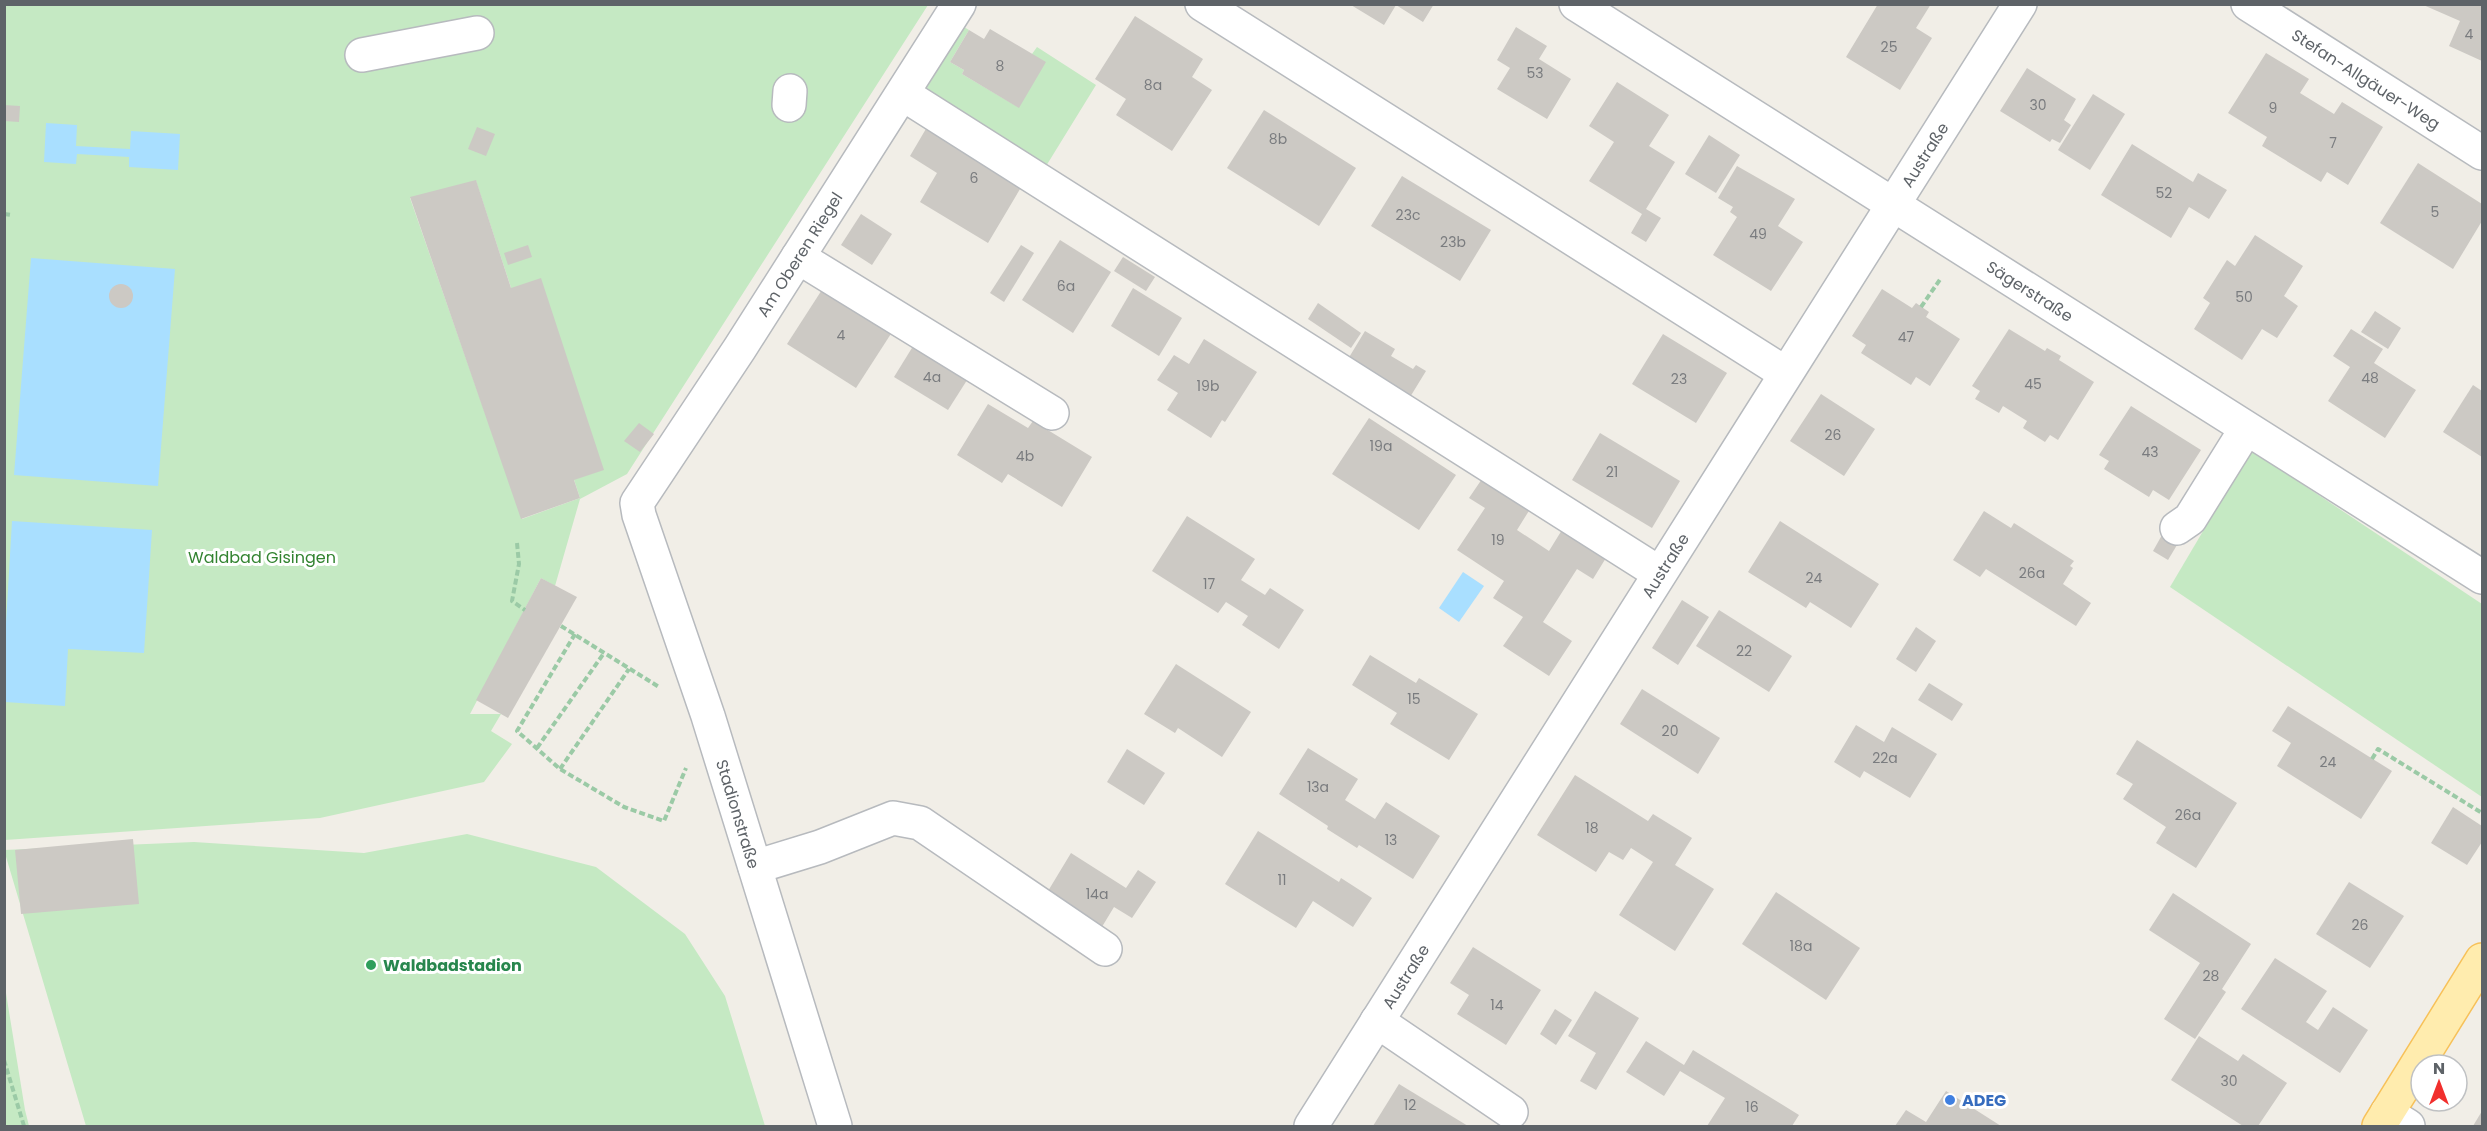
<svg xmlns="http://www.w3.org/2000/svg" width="2487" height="1131" font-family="Poppins,sans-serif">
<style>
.green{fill:#c5e9c3;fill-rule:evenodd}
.water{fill:#a9dfff}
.building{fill:#ccc9c4}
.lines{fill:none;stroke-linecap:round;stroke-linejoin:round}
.minor-casing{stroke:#b7babe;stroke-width:36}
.major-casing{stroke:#f7c159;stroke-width:36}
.path{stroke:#9bcaa6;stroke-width:4;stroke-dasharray:6 3;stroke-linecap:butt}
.minor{stroke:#fff;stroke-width:33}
.major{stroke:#ffecae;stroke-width:33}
.leisure-dot{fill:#2e9e5b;stroke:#fff;stroke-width:2}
.shop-dot{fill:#3f7fe0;stroke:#fff;stroke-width:2}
.labels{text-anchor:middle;stroke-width:6;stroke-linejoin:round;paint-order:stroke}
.number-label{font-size:14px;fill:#7a7c7f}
.street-label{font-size:16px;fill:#5e6368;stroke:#fff}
.park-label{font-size:16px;fill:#328330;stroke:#fff}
.leisure-label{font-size:16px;font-weight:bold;fill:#27864d;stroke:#fff;text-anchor:start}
.shop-label{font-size:16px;font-weight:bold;fill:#366cbe;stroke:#fff;text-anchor:start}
</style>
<rect width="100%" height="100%" fill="#f1eee7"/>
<g class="green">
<path d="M5,5H928L627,474L580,499L555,586L541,578L470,714H501L491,731L512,744L484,782L320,818L5,840ZM476,181L580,498L522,519L410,198Z"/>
<path d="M964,27L969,30L950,62L964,70L962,74L1018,107L1032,54L1037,47L1096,85L1043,171L923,94Z"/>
<path d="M2251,450L2482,604V797L2170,587Z"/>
<path d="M467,834L596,867L685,934L725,996L765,1126H86L4,850L194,842L364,853Z"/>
<path d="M5,987L25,1110L29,1126H5Z"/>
</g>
<g class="water">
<path d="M46,123L77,125L76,146L130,149L131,131L180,134L178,170L129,167V157L77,154L76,164L44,162Z"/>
<path d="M31,258L175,269L158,486L14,475Z"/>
<path d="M12,521L152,530L144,653L68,649L65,706L5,702V640Z"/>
<path d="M1463,572L1484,586L1459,622L1439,608Z"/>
</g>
<g class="building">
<path d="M1396,4H1434L1423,22L1396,5L1384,25L1351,5Z"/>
<path d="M1878,4H1931L1916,28L1932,38L1900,90L1846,57Z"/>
<path d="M2421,4H2482V61L2449,46L2460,21Z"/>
<path d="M1135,16L1203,59L1192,77L1212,90L1172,151L1116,115L1126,99L1095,79Z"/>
<path d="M1516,27L1547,46L1539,59L1571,79L1547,119L1497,89L1510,68L1497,60Z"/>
<path d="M990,29L1046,62L1019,108L962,74L964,70L950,62L969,30L984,39Z"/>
<path d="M2266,53L2309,79L2300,93L2334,114L2342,102L2383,127L2348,185L2327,172L2321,182L2262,146L2267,137L2228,113Z"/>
<path d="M2027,68L2076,99L2064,120L2071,125L2060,143L2052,139L2050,142L2000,111Z"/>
<path d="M1617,82L1669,115L1649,146L1675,162L1646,209L1661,218L1646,242L1631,233L1642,214L1589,181L1614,142L1589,126Z"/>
<path d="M2093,94L2125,114L2090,170L2058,150Z"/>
<path d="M4,105L20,106L19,122L4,121Z"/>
<path d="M1264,110L1356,168L1319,226L1227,168Z"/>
<path d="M930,122L1023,184L988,243L920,202L937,173L910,156Z"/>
<path d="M477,127L495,134L486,156L468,149Z"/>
<path d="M1709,135L1740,155L1716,193L1685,174Z"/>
<path d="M2132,144L2193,182L2198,173L2227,190L2209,219L2189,207L2171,238L2101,195Z"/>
<path d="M2418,163L2482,204V221L2453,269L2380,223Z"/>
<path d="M1737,166L1795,199L1778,226L1803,242L1771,291L1713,255L1737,217L1730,212L1733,207L1718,198Z"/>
<path d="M1402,176L1491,230L1460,281L1371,226Z"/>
<path d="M476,180L511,288L541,278L604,470L574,480L580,498L521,519L410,197Z"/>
<path d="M861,214L892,234L872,265L841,245Z"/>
<path d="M2255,235L2303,266L2284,296L2298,306L2277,338L2262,329L2242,360L2194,329L2210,303L2203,298L2227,260L2235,266Z"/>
<path d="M1060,240L1111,272L1073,333L1022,300Z"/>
<path d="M528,245L532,257L508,265L504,253Z"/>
<path d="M1021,245L1034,253L1004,302L990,293Z"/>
<path d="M1123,257L1155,277L1146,291L1114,271Z"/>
<path d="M827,282L896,326L856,388L787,344Z"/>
<circle cx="121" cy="296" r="12"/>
<path d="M1133,288L1182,318L1159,356L1111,326Z"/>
<path d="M1882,289L1912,308L1916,303L1929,312L1926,317L1960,339L1930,386L1916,377L1911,385L1861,353L1866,345L1852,336Z"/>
<path d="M1318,303L1361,333L1351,348L1308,319Z"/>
<path d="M2375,311L2401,328L2388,349L2361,332Z"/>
<path d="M2009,329L2045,351L2047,348L2061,356L2059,360L2094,382L2058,440L2050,435L2045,442L2023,428L2027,421L2003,406L1999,413L1975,399L1980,391L1972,386Z"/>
<path d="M2351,329L2383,349L2374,363L2416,390L2385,438L2328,401L2350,367L2333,356Z"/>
<path d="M1365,331L1395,349L1391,356L1413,369L1416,365L1426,371L1407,402L1345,364Z"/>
<path d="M1663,334L1727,373L1696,423L1632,384Z"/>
<path d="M1204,339L1257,372L1225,422L1222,420L1211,438L1167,410L1178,393L1157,380L1174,355L1189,364Z"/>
<path d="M915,343L969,377L948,410L894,377Z"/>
<path d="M2473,385L2482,391V457L2443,432Z"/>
<path d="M1821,394L1875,429L1844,476L1790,441Z"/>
<path d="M988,404L1028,428L1033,421L1092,457L1062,507L1008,474L1002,483L957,455Z"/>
<path d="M2131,406L2201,450L2169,500L2153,490L2149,497L2104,469L2109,461L2099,455Z"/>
<path d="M1369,418L1456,475L1419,530L1332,474Z"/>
<path d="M639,423L654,434L640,452L624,441Z"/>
<path d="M1600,433L1680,481L1652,528L1572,480Z"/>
<path d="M1484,476L1532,506L1517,530L1549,551L1565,525L1609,553L1593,579L1577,569L1543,622L1572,641L1549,676L1503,646L1523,617L1493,598L1504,581L1457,550L1485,508L1469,498Z"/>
<path d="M1984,511L2011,528L2014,523L2074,561L2070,566L2073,568L2063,584L2091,603L2076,626L1986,569L1980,577L1953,560Z"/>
<path d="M1187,516L1255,559L1241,580L1265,595L1270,588L1304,610L1279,649L1242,625L1248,616L1226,602L1218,613L1152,571Z"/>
<path d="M1780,521L1879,584L1851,628L1810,602L1806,608L1748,572Z"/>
<path d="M2162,535L2177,545L2168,560L2153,551Z"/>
<path d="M541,578L577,597L508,718L476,700Z"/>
<path d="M1682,600L1709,617L1678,665L1652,648Z"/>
<path d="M1719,610L1792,656L1769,692L1696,646Z"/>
<path d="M1916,627L1936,641L1916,672L1896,659Z"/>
<path d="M1370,655L1416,683L1419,678L1478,714L1449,760L1390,724L1397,713L1352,685Z"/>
<path d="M1176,664L1251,712L1222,757L1178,728L1175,733L1144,714Z"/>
<path d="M1929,683L1963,704L1952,721L1918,700Z"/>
<path d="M1642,689L1720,738L1698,774L1620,724Z"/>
<path d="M2288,706L2392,771L2361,819L2277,766L2291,743L2272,731Z"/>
<path d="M1856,725L1884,742L1892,727L1937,754L1910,798L1864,771L1860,778L1834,762Z"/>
<path d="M2137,740L2237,803L2196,868L2156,843L2166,827L2123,799L2133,784L2116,774Z"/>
<path d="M1308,748L1358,779L1345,800L1375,819L1386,802L1440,836L1413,879L1359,845L1357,848L1327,829L1328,826L1279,794Z"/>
<path d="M1127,749L1165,773L1144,805L1107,782Z"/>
<path d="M1575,775L1648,821L1653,814L1692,838L1675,865L1714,889L1675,951L1619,915L1653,862L1631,848L1623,860L1609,852L1596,872L1537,835Z"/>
<path d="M2453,807L2482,826V842L2467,865L2431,843Z"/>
<path d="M1258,831L1339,882L1341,878L1372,898L1353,927L1313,901L1296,928L1225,884Z"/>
<path d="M133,839L139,904L21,914L15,850Z"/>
<path d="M1071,853L1126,888L1138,870L1156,882L1132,918L1114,907L1097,935L1042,901Z"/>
<path d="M2349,882L2404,916L2370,968L2316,934Z"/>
<path d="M1776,892L1860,948L1826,1000L1742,944Z"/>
<path d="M2173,893L2251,944L2222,989L2226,992L2195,1039L2164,1019L2200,963L2149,930Z"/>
<path d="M1473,947L1541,990L1506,1045L1457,1014L1469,995L1450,983Z"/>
<path d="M2275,958L2327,991L2306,1022L2318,1030L2333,1007L2368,1030L2340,1073L2241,1009Z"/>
<path d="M1595,991L1639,1018L1596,1090L1580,1081L1596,1053L1568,1036Z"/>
<path d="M1555,1009L1572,1020L1556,1045L1540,1034Z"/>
<path d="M2199,1036L2238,1061L2243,1054L2287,1083L2258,1126H2243L2171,1080Z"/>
<path d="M1646,1041L1684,1065L1693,1050L1799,1115L1792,1126H1707L1725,1098L1680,1071L1664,1096L1626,1072Z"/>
<path d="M1399,1084L1468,1126H1373Z"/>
<path d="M1946,1091L2001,1126H1895L1906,1110L1926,1122Z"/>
<path d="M2482,1111V1126H2473Z"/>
</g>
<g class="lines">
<g class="minor-casing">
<g id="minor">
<path d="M1202,4L1785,373"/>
<path id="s1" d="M1576,4L2482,577"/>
<path id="s2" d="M2248,4L2482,153"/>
<path d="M362,55L477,33"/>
<path d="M903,94L1659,573"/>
<path d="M789,105L790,91"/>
<path d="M798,257L1052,413"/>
<path d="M2177,528L2190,519L2246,429"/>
<path d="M755,867L820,847L893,818L920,823L1105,949"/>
<path d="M1377,1021L1511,1112"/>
<path d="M2387,1113L2408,1126"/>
<path id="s3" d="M835,1126L708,716L639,515L637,503L740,348L959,4"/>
<path id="s4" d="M1311,1126L2020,4"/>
</g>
</g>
<g class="major-casing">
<path id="major" d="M2379,1126L2482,960"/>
</g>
<g class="path">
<path d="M4,214L11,215"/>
<path d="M4,286H6"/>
<path d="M1921,307L1941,278"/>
<path d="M517,543L519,564L512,601L525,610"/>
<path d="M561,626L659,687"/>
<path d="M575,634L517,731L560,769L624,807L664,821L686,768"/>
<path d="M537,748L604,653"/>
<path d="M2372,759L2378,749L2482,813"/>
<path d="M560,769L629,669"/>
<path d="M4,1060L24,1126"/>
</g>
<use href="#minor" class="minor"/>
<use href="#major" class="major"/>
</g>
<circle class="leisure-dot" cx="371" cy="965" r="6"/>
<circle class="shop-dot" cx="1950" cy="1100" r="6"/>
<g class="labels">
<g class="number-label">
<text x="2469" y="39">4</text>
<text x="1889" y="52">25</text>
<text x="1000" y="71">8</text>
<text x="1535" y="78">53</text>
<text x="1153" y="90">8a</text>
<text x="2038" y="110">30</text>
<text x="2273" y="113">9</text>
<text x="1278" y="144">8b</text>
<text x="2333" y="148">7</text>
<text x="974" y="183">6</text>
<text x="2164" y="198">52</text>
<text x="2435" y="217">5</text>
<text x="1408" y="220">23c</text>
<text x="1758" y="239">49</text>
<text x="1453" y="247">23b</text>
<text x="1066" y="291">6a</text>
<text x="2244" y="302">50</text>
<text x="841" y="340">4</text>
<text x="1906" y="342">47</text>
<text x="932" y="382">4a</text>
<text x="2370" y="383">48</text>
<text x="1679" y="384">23</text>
<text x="2033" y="389">45</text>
<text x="1208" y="391">19b</text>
<text x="1833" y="440">26</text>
<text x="1381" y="451">19a</text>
<text x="2150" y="457">43</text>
<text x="1025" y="461">4b</text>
<text x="1612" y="477">21</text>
<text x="1498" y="545">19</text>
<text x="2032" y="578">26a</text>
<text x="1814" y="583">24</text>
<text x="1209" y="589">17</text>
<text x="1744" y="656">22</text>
<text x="1414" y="704">15</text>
<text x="1670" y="736">20</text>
<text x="1885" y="763">22a</text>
<text x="2328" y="767">24</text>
<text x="1318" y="792">13a</text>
<text x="2188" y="820">26a</text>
<text x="1592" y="833">18</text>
<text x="1391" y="845">13</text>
<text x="1282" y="885">11</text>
<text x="1097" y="899">14a</text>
<text x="2360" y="930">26</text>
<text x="1801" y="951">18a</text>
<text x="2211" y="981">28</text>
<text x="1497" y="1010">14</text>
<text x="2229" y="1086">30</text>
<text x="1410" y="1110">12</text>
<text x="1752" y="1112">16</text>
</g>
<g class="street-label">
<text dy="6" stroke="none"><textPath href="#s2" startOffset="140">Stefan-Allgäuer-Weg</textPath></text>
<text dy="6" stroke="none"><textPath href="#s4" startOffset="1149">Austraße</textPath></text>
<text dy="6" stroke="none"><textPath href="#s3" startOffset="951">Am Oberen Riegel</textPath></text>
<text dy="6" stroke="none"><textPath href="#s1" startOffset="537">Sägerstraße</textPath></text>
<text dy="6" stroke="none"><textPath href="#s4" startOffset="663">Austraße</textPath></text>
<text transform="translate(738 814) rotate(73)" y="6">Stadionstraße</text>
<text dy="6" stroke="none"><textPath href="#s4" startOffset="177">Austraße</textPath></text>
</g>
<g class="park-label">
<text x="262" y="563">Waldbad Gisingen</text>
</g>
<g class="leisure-label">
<text x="383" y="971">Waldbadstadion</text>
</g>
<g class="shop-label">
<text x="1962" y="1106">ADEG</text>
</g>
</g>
<rect width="2487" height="1131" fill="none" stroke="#5e6368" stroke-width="12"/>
<g transform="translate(2439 1083)"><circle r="28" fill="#ffffff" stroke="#bfc1c3" stroke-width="1.5"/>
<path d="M0-4.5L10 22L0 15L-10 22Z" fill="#f12f2d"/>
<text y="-9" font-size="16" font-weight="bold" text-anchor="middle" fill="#5e6368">N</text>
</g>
</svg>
